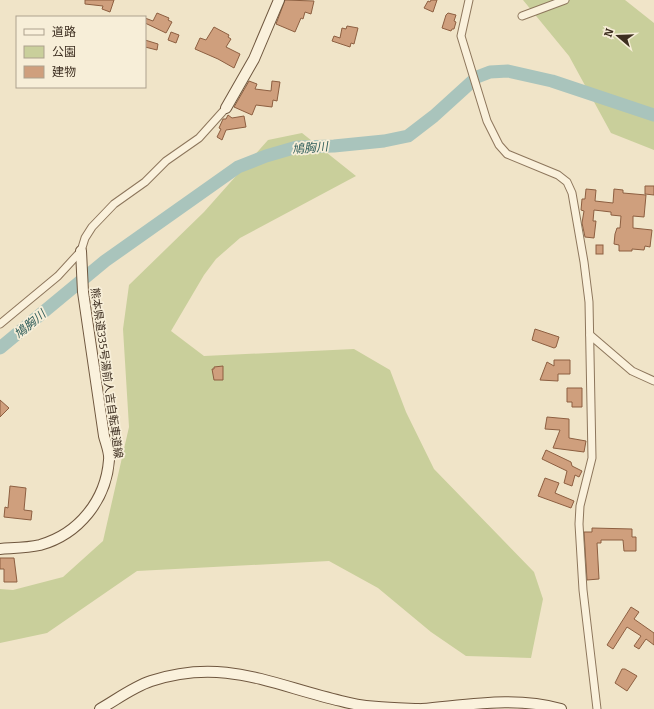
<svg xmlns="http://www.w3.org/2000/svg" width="654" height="709" font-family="Bitter,'Noto Sans JP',serif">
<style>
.green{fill:#c9cf9b}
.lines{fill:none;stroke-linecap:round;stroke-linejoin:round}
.river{stroke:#a9c4bc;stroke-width:13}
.building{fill:#cf9f7d;stroke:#8d5f41}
.street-casing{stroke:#8d765c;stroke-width:9}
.secondary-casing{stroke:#6f573f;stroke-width:12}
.street{stroke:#faf1dc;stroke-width:7}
.secondary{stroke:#faf1dc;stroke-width:10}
.labels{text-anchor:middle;stroke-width:3.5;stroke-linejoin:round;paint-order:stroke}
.street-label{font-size:11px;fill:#3d2e20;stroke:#f7eed8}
.water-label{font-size:12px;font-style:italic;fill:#2f5d5a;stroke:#f7eed8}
</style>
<rect width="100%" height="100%" fill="#f0e4c8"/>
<g class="green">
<path d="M523,0H625L654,23V150L611,133L569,56Z"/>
<path d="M302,133L356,176L240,238L216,259L204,275L171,331L204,356L354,349L390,370L406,412L434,469L534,572L543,599L531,658L466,656L431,632L378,588L329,561L137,571L47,633L0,643V589L13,590L63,577L103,541L129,427L123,329L129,285L204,212L268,140Z"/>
</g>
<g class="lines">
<path class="river" d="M0,348L105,261L238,167L266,156L297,147L334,146L384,141L408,136L434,116L477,77L490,72L508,71L552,81L654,115"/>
</g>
<g class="building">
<path d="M85,0H114L110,12L102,9L103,6L85,4Z"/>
<path d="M285,0L314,1L311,14L305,12L303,19L301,18L295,32L276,24Z"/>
<path d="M431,0H437L433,12L424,8L428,1L430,2Z"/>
<path d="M157,13L169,18L168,20L172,22L166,33L145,23V18L153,21Z"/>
<path d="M448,13L456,15L454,21L456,22L454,29H452L451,31L442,28L446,15Z"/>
<path d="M347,26L358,28L354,44L351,43L350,47L332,41L334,36L340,38L342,28L346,29Z"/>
<path d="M214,27L229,35L228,37L231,39L226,47L240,54L234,68L218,59L195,49L200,38L206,40Z"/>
<path d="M171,32L179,35L176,43L168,40Z"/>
<path d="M145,40L158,44L157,50L145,47Z"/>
<path d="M249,81L257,84L255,89L271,91L272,81L280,82L277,101L273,100L272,107L256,105L252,115L234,107Z"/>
<path d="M228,115L232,118L244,116L246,127L226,130L222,140L217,137L221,129L219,128L223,119H226Z"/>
<path d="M645,186H654V195L645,194Z"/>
<path d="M586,189L596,190L595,201L613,203L614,189L623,190V193L646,195L644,217L633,216V228L652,230L650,247L645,246L644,250L632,249V251H619V245L614,244L615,234L617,228H620L621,216L611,215V212L594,210L593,221H596L594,238L585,237L582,223L584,211L581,210L582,199H585Z"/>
<rect x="596" y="245" width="7" height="9"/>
<path d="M535,329L559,337L556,347L554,348L532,340Z"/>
<path d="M554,360H570V374H558V381L540,380L547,362L554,366Z"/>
<path d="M223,366V380H214L212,369H214V367Z"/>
<path d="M567,388H582V407H572V402H567Z"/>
<path d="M0,400L9,408L0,417Z"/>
<path d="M547,417L569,419V438L586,441L584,452L553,448L560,430L545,429Z"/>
<path d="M546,450L571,462L572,466L582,471L579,477L575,475L572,486L564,483L567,471L542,459Z"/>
<path d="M545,478L559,483L555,493L574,501L571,508L538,496Z"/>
<path d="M10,486L26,488L24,510L32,511L31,520L4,517L5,507L8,508Z"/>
<path d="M592,528L632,529V537H636V551H624L623,540H601V543H597L599,579L587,580L584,532H592Z"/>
<path d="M0,558H14L17,582H4V569H0Z"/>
<path d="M631,607L639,612L634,619L654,633V645L646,639L639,649L634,646L641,636L627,627L613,649L607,645Z"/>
<path d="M622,669H625L637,676L627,691L615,683Z"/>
</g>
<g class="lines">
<g class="street-casing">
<g id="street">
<path d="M469,0L461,36L487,121L499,145L507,154L558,175L567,182L572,193L584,262L589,302L592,458L580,506L579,524L583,590L597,709"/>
<path d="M522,16L565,0"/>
<path d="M0,324L58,276L81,251L85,238L92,227L114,204L145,182L166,161L199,138L226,108"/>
<path d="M590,335L632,371L654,381"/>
</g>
</g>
<g class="secondary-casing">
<g id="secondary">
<path d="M226,108L254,59L279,0"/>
<path d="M0,549C13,548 27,548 40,545C79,534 106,500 109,460C110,453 106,444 104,436L83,292L81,251"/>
<path d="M100,709C116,700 133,687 151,681C224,657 272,685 341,701C367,708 393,708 419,709"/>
<path d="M422,709C469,705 515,696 561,709"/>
</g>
</g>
<use href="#street" class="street"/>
<use href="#secondary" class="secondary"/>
</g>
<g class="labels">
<g class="street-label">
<text transform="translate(107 373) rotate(82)" y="4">熊本県道335号湯前人吉自転車道線</text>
</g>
<g class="water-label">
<text transform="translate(310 148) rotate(-5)" y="4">鳩胸川</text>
<text transform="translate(30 324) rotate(-40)" y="4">鳩胸川</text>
</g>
</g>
<rect x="16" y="16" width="130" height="72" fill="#f7eed8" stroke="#ada18e"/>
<rect x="24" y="29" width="20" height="6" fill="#faf1dc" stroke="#ada18e"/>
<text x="52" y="36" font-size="12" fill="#3d2e20">道路</text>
<rect x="24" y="46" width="20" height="12" fill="#c9cf9b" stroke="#ada18e"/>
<text x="52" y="56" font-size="12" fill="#3d2e20">公園</text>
<rect x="24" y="66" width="20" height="12" fill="#cf9f7d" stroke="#ada18e"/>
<text x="52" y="76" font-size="12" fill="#3d2e20">建物</text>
<g transform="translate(618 36) rotate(289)" stroke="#f7eed8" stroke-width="3" paint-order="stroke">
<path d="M0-3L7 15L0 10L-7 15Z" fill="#3d2e20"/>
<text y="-6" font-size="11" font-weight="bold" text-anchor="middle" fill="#3d2e20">N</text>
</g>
</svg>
